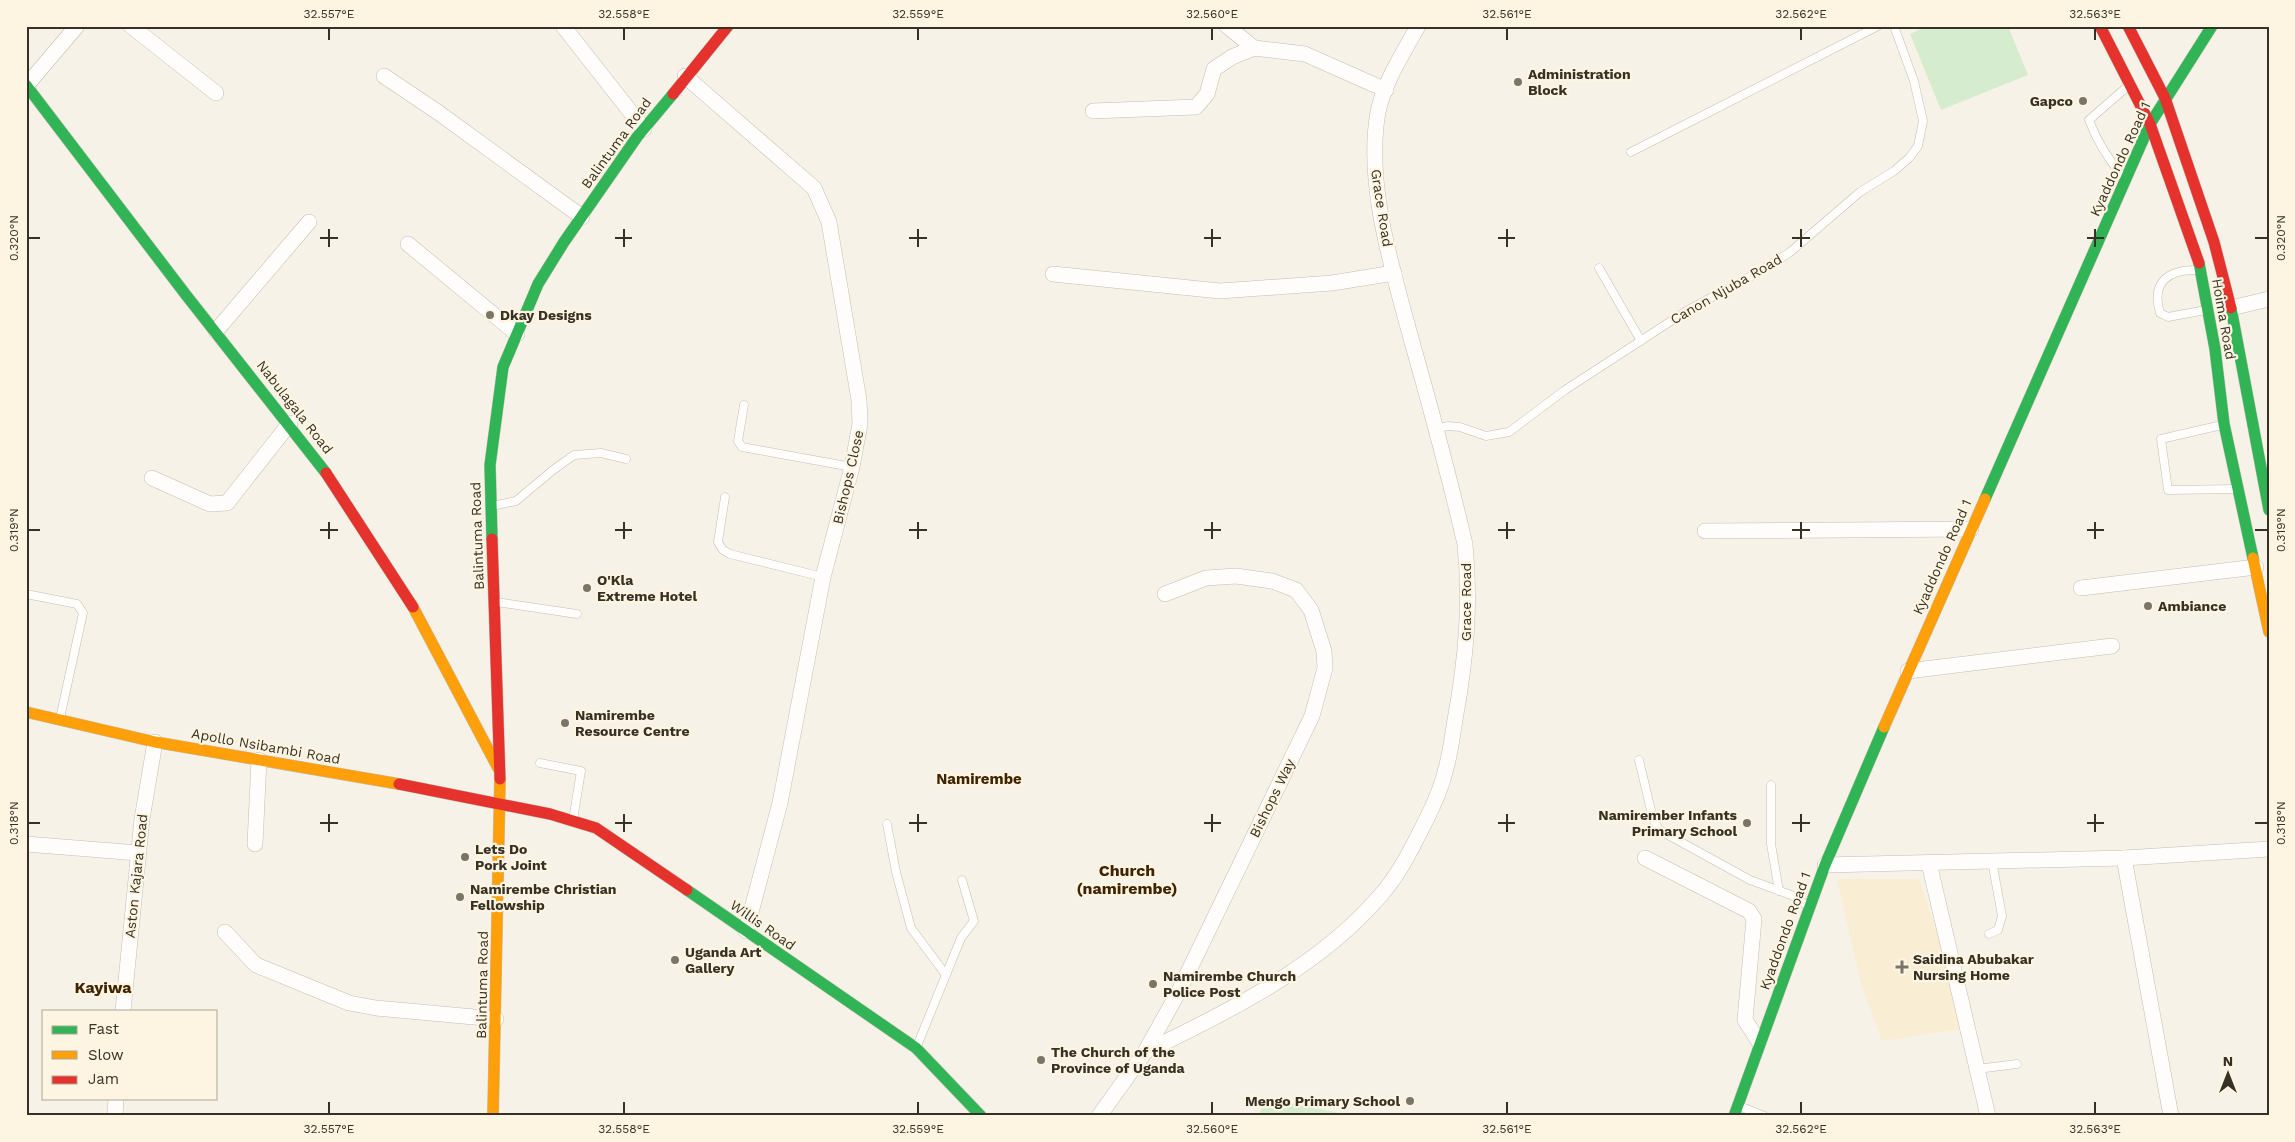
<svg xmlns="http://www.w3.org/2000/svg" width="2295" height="1142" font-family="'Work Sans',sans-serif">
<style>
.built{fill:#f9eed3}
.garden{fill:#d5ecce}
.lines{fill:none;stroke-linecap:round;stroke-linejoin:round}
.lane-casing{stroke:#c3beb3;stroke-width:9}
.street-casing{stroke:#c3beb3;stroke-width:16}
.fast-casing{stroke:#c3beb3;stroke-width:12}
.slow-casing{stroke:#c3beb3;stroke-width:12}
.jam-casing{stroke:#c3beb3;stroke-width:12}
.lane{stroke:#fefdfb;stroke-width:8}
.street{stroke:#fefdfb;stroke-width:15}
.fast{stroke:#30b455;stroke-width:11}
.slow{stroke:#ff9f0a;stroke-width:11}
.jam{stroke:#e5322d;stroke-width:11}
.ticks{fill:none;stroke:#363125;stroke-width:2}
.poi-dot{fill:#7a7569;stroke:#fdf4e1;stroke-width:2}
.labels{text-anchor:middle;stroke-width:4.5;stroke-linejoin:round;paint-order:stroke}
.poi-label{font-size:14px;font-weight:bold;fill:#363125;stroke:#fdf4e1;text-anchor:start}
.street-label{font-size:14px;fill:#363125;stroke:#fdf4e1}
.neighbourhood-label{font-size:15px;font-weight:bold;fill:#3f2404;stroke:#fdf4e1}
.quarter-label{font-size:16px;font-weight:bold;fill:#3f2404;stroke:#fdf4e1}
.neatline{fill:none;stroke:#363125;stroke-width:2}
.ticks-label{font-size:12px;text-anchor:middle;fill:#363125}
</style>
<rect width="100%" height="100%" fill="#f7f2e7"/>
<path class="built" d="M1837,879H1919L1943,950L1962,1029L1882,1041L1861,984Z"/>
<g class="garden">
<path d="M1928,26H2008L2028,75L1941,110L1910,34Z"/>
<path d="M1265,1098L1354,1116H1259Z"/>
</g>
<g class="lines">
<g class="lane-casing">
<g id="lane">
<path d="M1631,152L1878,26"/>
<path d="M2123,177C2108,159 2097,142 2089,120L2128,86"/>
<path d="M1599,268L1641,341"/>
<path d="M2199,270C2168,269 2151,282 2160,313L2168,317L2206,310"/>
<path d="M744,405L738,441L742,447L852,467"/>
<path d="M2222,425L2161,439L2168,490L2237,489"/>
<path d="M1436,429L1447,426L1460,427L1486,436L1509,432L1565,390L1688,310L1748,278L1789,253L1860,192L1894,171L1909,158L1918,146L1923,121L1914,81L1894,26"/>
<path d="M725,497L718,542L723,550L730,554L823,577"/>
<path d="M492,506L516,501L553,470L574,455L601,453L626,459"/>
<path d="M26,594L77,604L83,613L60,718"/>
<path d="M496,602L577,614"/>
<path d="M1639,760L1653,819L1659,830L1750,880L1791,895L1808,906"/>
<path d="M540,763L581,771L573,820"/>
<path d="M1771,785V844L1779,891"/>
<path d="M887,824L896,872L911,928L946,975"/>
<path d="M1989,934L1998,930L2002,916L1992,861"/>
<path d="M917,1046L961,938L974,921L962,880"/>
<path d="M1977,1069L2017,1064"/>
<path d="M1739,1106L1764,1116"/>
</g>
</g>
<g class="street-casing">
<g id="street">
<path d="M131,26L216,93"/>
<path d="M563,26L644,129"/>
<path d="M1227,26L1254,48"/>
<path d="M384,76L439,113L582,217"/>
<path d="M685,76L814,188L829,222L859,400L860,424L852,467L823,577L780,803L746,931"/>
<path d="M26,86L77,26"/>
<path d="M1093,111L1196,107L1207,94L1214,69L1232,57L1254,48L1305,54L1386,90"/>
<path d="M408,244L517,334"/>
<path d="M1053,274L1220,291L1332,283L1394,273"/>
<path d="M2231,308L2269,299"/>
<path d="M216,331L309,222"/>
<path d="M152,478L210,504L227,503L290,423"/>
<path d="M1705,531L1971,529"/>
<path d="M2081,588L2256,567"/>
<path d="M1908,671L2112,646"/>
<path d="M26,844L138,853"/>
<path d="M255,844L259,760"/>
<path d="M1645,858L1749,911L1754,919L1745,1020L1759,1042"/>
<path d="M2124,858L2171,1116"/>
<path d="M1929,863L1988,1116"/>
<path d="M1825,865L2124,858L2269,849"/>
<path d="M225,932L256,965L349,1003L376,1008L496,1019"/>
<path d="M123,1011L142,819L155,742"/>
<path d="M1145,1052C1228,1012 1319,967 1380,896C1397,877 1409,854 1420,832C1430,813 1440,793 1445,772C1450,756 1452,738 1455,720C1466,659 1471,605 1465,544C1449,476 1431,409 1412,342C1393,271 1365,185 1378,112C1384,82 1404,52 1418,26"/>
<path d="M115,1116L116,1098"/>
<path d="M1099,1116L1145,1052L1178,993L1312,716L1325,668L1324,651L1311,610L1296,590L1272,581L1236,576L1206,578L1165,594"/>
</g>
</g>
<g class="fast-casing">
<g id="fast">
<path d="M26,85L186,295L326,473"/>
<path d="M2199,263L2215,349L2224,424L2253,558"/>
<path d="M2231,308L2269,510"/>
<path d="M1985,499L2150,124L2212,26"/>
<path d="M492,539L490,465L503,367L538,284L564,242L637,137L673,94"/>
<path d="M687,890L916,1048L981,1116"/>
<path d="M1734,1116L1825,865L1884,727"/>
</g>
</g>
<g class="slow-casing">
<g id="slow">
<path d="M2253,558L2269,632"/>
<path d="M413,607L498,768"/>
<path d="M26,712L155,742L399,784"/>
<path d="M1884,727L1985,499"/>
<path d="M493,1116L500,779"/>
</g>
</g>
<g class="jam-casing">
<g id="jam">
<path d="M2100,26L2150,124L2199,263"/>
<path d="M2128,26L2165,98L2214,242L2231,308"/>
<path d="M673,94L728,26"/>
<path d="M326,473L413,607"/>
<path d="M492,539L500,779"/>
<path d="M399,784L550,814L596,828L687,890"/>
</g>
</g>
<use href="#lane" class="lane"/>
<use href="#street" class="street"/>
<use href="#fast" class="fast"/>
<use href="#slow" class="slow"/>
<use href="#jam" class="jam"/>
</g>
<path class="ticks" d="M329,28V40M624,28V40M918,28V40M1212,28V40M1507,28V40M1801,28V40M2095,28V40M329,229V247M624,229V247M918,229V247M1212,229V247M1507,229V247M1801,229V247M2095,229V247M28,238H40M320,238H338M615,238H632M909,238H927M1204,238H1221M1498,238H1515M1792,238H1810M2087,238H2104M2255,238H2268M329,522V539M624,522V539M918,522V539M1212,522V539M1507,522V539M1801,522V539M2095,522V539M28,530H40M320,530H338M615,530H632M909,530H927M1204,530H1221M1498,530H1515M1792,530H1810M2087,530H2104M2255,530H2268M329,814V832M624,814V832M918,814V832M1212,814V832M1507,814V832M1801,814V832M2095,814V832M28,823H40M320,823H338M615,823H632M909,823H927M1204,823H1221M1498,823H1515M1792,823H1810M2087,823H2104M2255,823H2268M329,1102V1114M624,1102V1114M918,1102V1114M1212,1102V1114M1507,1102V1114M1801,1102V1114M2095,1102V1114"/>
<g class="poi-dot">
<circle cx="1518" cy="82" r="5"/>
<circle cx="2083" cy="101" r="5"/>
<circle cx="490" cy="315" r="5"/>
<circle cx="587" cy="588" r="5"/>
<circle cx="2148" cy="606" r="5"/>
<circle cx="565" cy="723" r="5"/>
<circle cx="1747" cy="823" r="5"/>
<circle cx="465" cy="857" r="5"/>
<circle cx="460" cy="897" r="5"/>
<circle cx="675" cy="960" r="5"/>
<path d="M1899.5 959.5h5v5h5v5h-5v5h-5v-5h-5v-5h5z"/>
<circle cx="1153" cy="984" r="5"/>
<circle cx="1041" cy="1060" r="5"/>
<circle cx="1410" cy="1101" r="5"/>
</g>
<g class="labels">
<g class="poi-label">
<text x="1528" y="79">Administration<tspan x="1528" dy="16">Block</tspan></text>
<text x="2073" y="106" text-anchor="end">Gapco</text>
<text x="500" y="320">Dkay Designs</text>
<text x="597" y="585">O'Kla<tspan x="597" dy="16">Extreme Hotel</tspan></text>
<text x="2158" y="611">Ambiance</text>
<text x="575" y="720">Namirembe<tspan x="575" dy="16">Resource Centre</tspan></text>
<text x="1737" y="820" text-anchor="end">Namirember Infants<tspan x="1737" dy="16">Primary School</tspan></text>
<text x="475" y="854">Lets Do<tspan x="475" dy="16">Pork Joint</tspan></text>
<text x="470" y="894">Namirembe Christian<tspan x="470" dy="16">Fellowship</tspan></text>
<text x="685" y="957">Uganda Art<tspan x="685" dy="16">Gallery</tspan></text>
<text x="1913" y="964">Saidina Abubakar<tspan x="1913" dy="16">Nursing Home</tspan></text>
<text x="1163" y="981">Namirembe Church<tspan x="1163" dy="16">Police Post</tspan></text>
<text x="1051" y="1057">The Church of the<tspan x="1051" dy="16">Province of Uganda</tspan></text>
<text x="1400" y="1106" text-anchor="end">Mengo Primary School</text>
</g>
<g class="street-label">
<text transform="translate(616 143) rotate(-54)" y="5">Balintuma Road</text>
<text transform="translate(2120 159) rotate(-65)" y="5">Kyaddondo Road 1</text>
<text transform="translate(1382 208) rotate(81)" y="5">Grace Road</text>
<text transform="translate(1726 289) rotate(-30)" y="5">Canon Njuba Road</text>
<text transform="translate(2224 319) rotate(80)" y="5">Hoima Road</text>
<text transform="translate(295 407) rotate(52)" y="5">Nabulagala Road</text>
<text transform="translate(848 477) rotate(-77)" y="5">Bishops Close</text>
<text transform="translate(477 536) rotate(-92)" y="5">Balintuma Road</text>
<text transform="translate(1942 557) rotate(-66)" y="5">Kyaddondo Road 1</text>
<text transform="translate(1466 602) rotate(-90)" y="5">Grace Road</text>
<text transform="translate(266 746) rotate(10)" y="5">Apollo Nsibambi Road</text>
<text transform="translate(1272 798) rotate(-64)" y="5">Bishops Way</text>
<text transform="translate(136 876) rotate(-84)" y="5">Aston Kajara Road</text>
<text transform="translate(763 925) rotate(35)" y="5">Willis Road</text>
<text transform="translate(1785 931) rotate(-70)" y="5">Kyaddondo Road 1</text>
<text transform="translate(482 985) rotate(-89)" y="5">Balintuma Road</text>
</g>
<g class="neighbourhood-label">
<text x="979" y="784">Namirembe</text>
</g>
<g class="quarter-label">
<text x="1127" y="876">Church<tspan x="1127" dy="18">(namirembe)</tspan></text>
<text x="103" y="993">Kayiwa</text>
</g>
</g>
<rect width="2295" height="1142" fill="none" stroke="#fdf4e1" stroke-width="55"/>
<rect x="42" y="1010" width="175" height="90" fill="#fdf4e1" stroke="#ada696"/>
<rect x="52" y="1026" width="25" height="8" fill="#30b455" stroke="#ada696"/>
<text x="88" y="1034" font-size="15" fill="#363125">Fast</text>
<rect x="52" y="1051" width="25" height="8" fill="#ff9f0a" stroke="#ada696"/>
<text x="88" y="1060" font-size="15" fill="#363125">Slow</text>
<rect x="52" y="1076" width="25" height="8" fill="#e5322d" stroke="#ada696"/>
<text x="88" y="1084" font-size="15" fill="#363125">Jam</text>
<g transform="translate(2228 1074)" stroke="#fdf4e1" stroke-width="4" paint-order="stroke">
<path d="M0-4L9 19L0 12L-9 19Z" fill="#363125"/>
<text y="-8" font-size="14" font-weight="bold" text-anchor="middle" fill="#363125">N</text>
</g>
<rect x="28" y="28" width="2240" height="1086" class="neatline"/>
<g class="ticks-label">
<text x="329" y="18">32.557°E</text>
<text x="624" y="18">32.558°E</text>
<text x="918" y="18">32.559°E</text>
<text x="1212" y="18">32.560°E</text>
<text x="1507" y="18">32.561°E</text>
<text x="1801" y="18">32.562°E</text>
<text x="2095" y="18">32.563°E</text>
<text transform="translate(14 238) rotate(-90)" y="4">0.320°N</text>
<text transform="translate(2281 238) rotate(-90)" y="4">0.320°N</text>
<text transform="translate(14 530) rotate(-90)" y="4">0.319°N</text>
<text transform="translate(2281 530) rotate(-90)" y="4">0.319°N</text>
<text transform="translate(14 823) rotate(-90)" y="4">0.318°N</text>
<text transform="translate(2281 823) rotate(-90)" y="4">0.318°N</text>
<text x="329" y="1133">32.557°E</text>
<text x="624" y="1133">32.558°E</text>
<text x="918" y="1133">32.559°E</text>
<text x="1212" y="1133">32.560°E</text>
<text x="1507" y="1133">32.561°E</text>
<text x="1801" y="1133">32.562°E</text>
<text x="2095" y="1133">32.563°E</text>
</g>
</svg>
